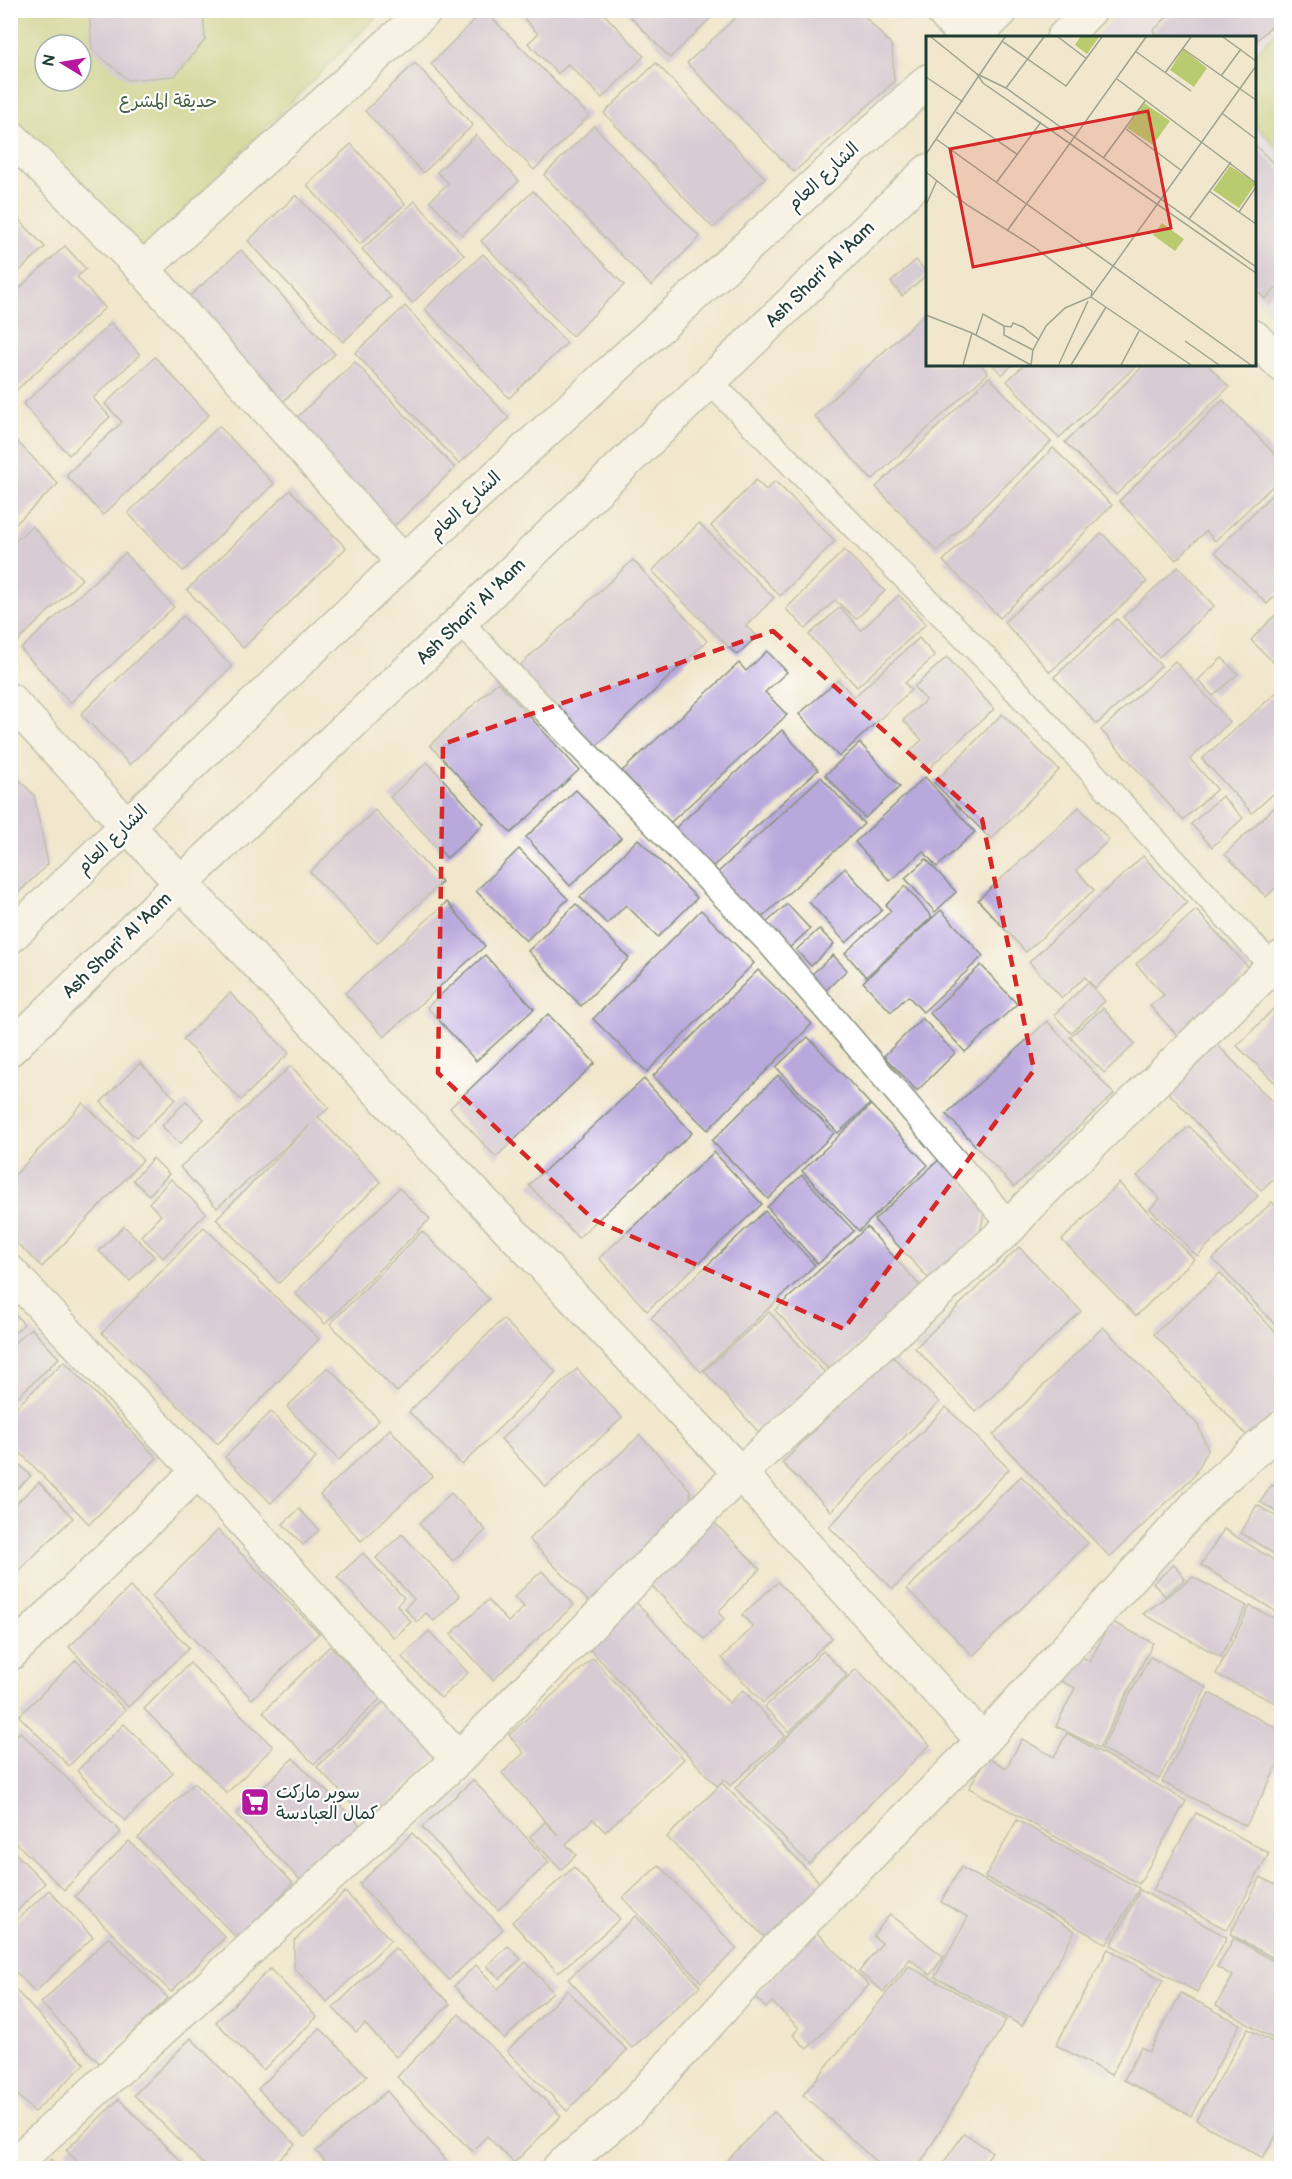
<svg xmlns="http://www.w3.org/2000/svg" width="1292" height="2179" font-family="'Balsamiq Sans','Playpen Sans Arabic',sans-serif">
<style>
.built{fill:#dfd5f5}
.green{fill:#bacb6f;stroke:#6c8452;stroke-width:1.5;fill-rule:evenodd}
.building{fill:#b9a8dc}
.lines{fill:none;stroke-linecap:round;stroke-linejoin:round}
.service-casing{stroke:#889280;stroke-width:27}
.minor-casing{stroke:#889280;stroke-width:36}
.tertiary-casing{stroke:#889280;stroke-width:36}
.service{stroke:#fff;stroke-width:24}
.minor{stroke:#fff;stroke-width:33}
.tertiary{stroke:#fff;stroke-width:33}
.marked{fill:none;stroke:#d62828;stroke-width:4.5;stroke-dasharray:12 8;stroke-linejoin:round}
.labels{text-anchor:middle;stroke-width:4.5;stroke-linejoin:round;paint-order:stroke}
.park-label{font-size:18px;fill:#466043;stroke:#fff}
.street-label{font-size:18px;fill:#1f3d34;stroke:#fff}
.poi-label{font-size:18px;fill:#1f3d34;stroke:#fff;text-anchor:start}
.inset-road{fill:none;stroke:#9da390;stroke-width:1.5}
.view{fill:#d62828;fill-opacity:0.15;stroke:#d62828;stroke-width:3}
.inset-edge{fill:none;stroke:#1f3d34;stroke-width:3}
</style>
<rect width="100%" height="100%" fill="#fff"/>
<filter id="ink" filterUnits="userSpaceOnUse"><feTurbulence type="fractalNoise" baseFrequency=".0167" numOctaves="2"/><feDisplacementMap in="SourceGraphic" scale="12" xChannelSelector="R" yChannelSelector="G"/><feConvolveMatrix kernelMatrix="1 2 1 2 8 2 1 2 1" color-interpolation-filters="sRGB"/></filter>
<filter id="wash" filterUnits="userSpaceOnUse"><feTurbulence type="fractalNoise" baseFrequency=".008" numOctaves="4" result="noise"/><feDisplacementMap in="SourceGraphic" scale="24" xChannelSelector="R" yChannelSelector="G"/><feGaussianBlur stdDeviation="1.35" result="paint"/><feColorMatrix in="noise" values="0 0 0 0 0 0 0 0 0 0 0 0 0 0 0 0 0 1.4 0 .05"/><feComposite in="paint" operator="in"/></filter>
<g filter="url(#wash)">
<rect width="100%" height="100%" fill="#f1e7cd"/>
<path class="built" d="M1122,11H1281V324L1255,296L1254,38H1094Z"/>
<g class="green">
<path d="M367,10L375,18L140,255L11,125L10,11ZM45,45H81V81H45Z"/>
<path d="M1281,27V152L1254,123L1255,53Z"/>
</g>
<g id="blocks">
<g class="building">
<path d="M89,10H203L205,40L175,76L128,80L92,49Z"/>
<path d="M484,10L589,116L534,170L431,64Z"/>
<path d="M516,10H600L644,56L602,98L568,64L558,74L528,43L538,34Z"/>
<path d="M624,10H719L670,58Z"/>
<path d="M744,10H859L892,46L894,82L794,172L687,63Z"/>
<path d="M1174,10H1282V16L1254,43V38H1159L1153,31Z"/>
<path d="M415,63L473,125L423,173L365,111Z"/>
<path d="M656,63L765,178L713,228L604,113Z"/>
<path d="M594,126L700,237L651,286L544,175Z"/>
<path d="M476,135L519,181L462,235L430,201L448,183L437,172Z"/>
<path d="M351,144L405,204L360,244L307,185Z"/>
<path d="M1254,144L1282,172V283L1265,299L1254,288Z"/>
<path d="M533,191L624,285L572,336L481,241Z"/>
<path d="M296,195L391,297L343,342L248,241Z"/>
<path d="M415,201L464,255L412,303L362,249Z"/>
<path d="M10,210L45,247L10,280Z"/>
<path d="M65,246L86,269L77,277L105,308L10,396V297Z"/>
<path d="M241,250L335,354L278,406L183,302Z"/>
<path d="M483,254L567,343L509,398L425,309Z"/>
<path d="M916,260L928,274L902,296L891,282Z"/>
<path d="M405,306L509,418L459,464L355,353Z"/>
<path d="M928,311V364H980L988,373L872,480L814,416Z"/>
<path d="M111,323L140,355L93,398L110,417L69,455L23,404Z"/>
<path d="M155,357L209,415L103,515L66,475L122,422L105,404Z"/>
<path d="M355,362L455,468L391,529L291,423Z"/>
<path d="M992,364H1013L1002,375Z"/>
<path d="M1025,364H1138L1059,438L1007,381Z"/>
<path d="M1145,364H1207L1229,387L1116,495L1065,442Z"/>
<path d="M989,377L1051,442L937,551L876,487Z"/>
<path d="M1223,400L1282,462V477L1215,541L1206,531L1176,560L1119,501Z"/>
<path d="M219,426L274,484L183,571L128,513Z"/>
<path d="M13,437L58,484L10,529V440Z"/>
<path d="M1053,448L1112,505L1000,618L943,561Z"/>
<path d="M756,480L766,490L775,481L835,541L780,596L711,526Z"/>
<path d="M1282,484V589L1267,604L1215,552Z"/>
<path d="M290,490L346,548L243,648L187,590Z"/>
<path d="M699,523L774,598L746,626L757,636L737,655L652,571Z"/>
<path d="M32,526L82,579L15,644L10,639V546Z"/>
<path d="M1102,533L1147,582L1050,672L1004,622Z"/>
<path d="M844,550L885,591L856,619L835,600L806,629L786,609Z"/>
<path d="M125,553L174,607L70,703L21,649Z"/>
<path d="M633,560L707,641L591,751L515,670Z"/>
<path d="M1178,567L1214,606L1159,657L1123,617Z"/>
<path d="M899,595L926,624L857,687L809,635L840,607L861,630Z"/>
<path d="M1282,608V671L1251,640Z"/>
<path d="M183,616L232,667L130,765L81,714Z"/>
<path d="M1117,619L1161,666L1097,724L1054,677Z"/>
<path d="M919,638L935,656L905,683L911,690L839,757L799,714L838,680L854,697Z"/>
<path d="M767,651L787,672L765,692L787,715L670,823L622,771L739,663L746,671Z"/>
<path d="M947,657L994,709L928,769L911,750L922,740L903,720L926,700L914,687Z"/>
<path d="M1222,658L1238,674L1213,696L1198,680Z"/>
<path d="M1175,661L1230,722L1190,759L1217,789L1183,820L1101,730Z"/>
<path d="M498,682L579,770L511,833L430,745Z"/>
<path d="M1277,692L1282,697V786L1252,813L1202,759Z"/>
<path d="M1002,714L1059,770L991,839L934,783Z"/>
<path d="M782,730L818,770L709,870L673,830Z"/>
<path d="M860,743L900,787L865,818L825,775Z"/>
<path d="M427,762L484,824L447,858L390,797Z"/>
<path d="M10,770L34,795L48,864L12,899Z"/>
<path d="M821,777L864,824L756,923L713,877Z"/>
<path d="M925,777L975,832L937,867L923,851L890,881L855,842Z"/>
<path d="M576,790L621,838L570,886L526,837Z"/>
<path d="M1222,796L1243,818L1212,847L1191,824Z"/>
<path d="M1282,800V882L1266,897L1225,854Z"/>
<path d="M1079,807L1109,840L1076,870L1094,890L1026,952L978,900Z"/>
<path d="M375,810L442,882L377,943L310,872Z"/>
<path d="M638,839L697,898L658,937L626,905L607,924L580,897Z"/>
<path d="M519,849L568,899L526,941L476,891Z"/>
<path d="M1143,856L1187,903L1095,988L1085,977L1062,998L1029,962Z"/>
<path d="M926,859L956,892L935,912L905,878Z"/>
<path d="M845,868L882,910L846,943L809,902Z"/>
<path d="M905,886L932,917L866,977L845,953L891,911L886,905Z"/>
<path d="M447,902L485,946L384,1037L345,993Z"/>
<path d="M576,904L629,958L581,1006L528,951Z"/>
<path d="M787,904L810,929L786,951L763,926Z"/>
<path d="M701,910L754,963L647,1072L593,1019Z"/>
<path d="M941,910L983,956L923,1012L908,996L891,1012L863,982Z"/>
<path d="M1196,910L1251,970L1178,1036L1150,1006L1164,995L1136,964Z"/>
<path d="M819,929L834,944L811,966L796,950Z"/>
<path d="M485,955L534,1009L476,1061L427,1007Z"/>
<path d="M833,955L847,970L825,991L811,975Z"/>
<path d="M981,965L1017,1004L965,1052L930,1013Z"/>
<path d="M758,970L812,1024L708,1130L653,1076Z"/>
<path d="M1088,982L1105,1001L1071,1033L1054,1015Z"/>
<path d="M230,993L289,1053L241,1100L183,1039Z"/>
<path d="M1282,1000V1089L1237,1046Z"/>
<path d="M1103,1008L1135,1044L1104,1073L1070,1037Z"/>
<path d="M548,1014L595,1063L496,1157L450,1108Z"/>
<path d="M922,1018L955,1053L917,1091L884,1056Z"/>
<path d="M1047,1021L1114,1094L1014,1187L946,1114Z"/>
<path d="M808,1037L870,1104L838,1133L776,1067Z"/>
<path d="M1212,1039L1282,1112V1171L1261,1190L1162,1086Z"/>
<path d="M140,1063L176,1099L136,1138L101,1102Z"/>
<path d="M291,1066L329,1108L318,1117L381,1182L279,1283L216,1219L309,1126L217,1208L180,1167Z"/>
<path d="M778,1075L834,1133L768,1199L712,1141Z"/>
<path d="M644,1079L692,1133L578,1238L529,1185Z"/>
<path d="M186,1101L204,1119L180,1144L162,1126Z"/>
<path d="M83,1103L143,1160L42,1267L10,1237V1180Z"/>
<path d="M871,1105L928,1165L859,1231L802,1171Z"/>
<path d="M1189,1126L1258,1196L1197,1256L1150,1209L1160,1199L1137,1176Z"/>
<path d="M714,1152L762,1204L647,1311L599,1258Z"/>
<path d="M942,1157L985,1207L980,1234L931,1281L874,1220Z"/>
<path d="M153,1158L169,1174L149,1195L133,1180Z"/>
<path d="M802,1175L854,1231L818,1264L767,1207Z"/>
<path d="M171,1179L206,1213L163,1258L141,1236L161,1215L149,1203Z"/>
<path d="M1119,1183L1194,1259L1136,1316L1062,1240Z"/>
<path d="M399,1188L430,1219L325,1324L295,1293Z"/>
<path d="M1272,1202L1282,1212V1332L1213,1259Z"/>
<path d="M765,1211L815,1265L701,1372L651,1318Z"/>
<path d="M124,1226L154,1256L130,1281L99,1251Z"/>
<path d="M204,1227L319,1339L218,1444L102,1333Z"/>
<path d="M867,1227L922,1288L830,1371L775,1310Z"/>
<path d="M422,1231L489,1299L397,1392L330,1324Z"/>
<path d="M1019,1247L1081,1311L976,1412L915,1348Z"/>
<path d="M1220,1273L1282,1339V1406L1248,1437L1154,1334Z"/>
<path d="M10,1309L24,1324L10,1337Z"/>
<path d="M769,1312L828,1376L762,1436L704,1371Z"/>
<path d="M503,1319L556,1372L462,1465L409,1412Z"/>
<path d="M1103,1327L1198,1425L1208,1450L1194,1476L1110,1557L993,1435Z"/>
<path d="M31,1328L59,1358L10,1404V1347Z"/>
<path d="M890,1354L939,1402L831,1511L782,1463Z"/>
<path d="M64,1361L157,1458L89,1524L10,1442V1413Z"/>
<path d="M328,1367L379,1420L339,1460L287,1407Z"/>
<path d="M577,1369L622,1418L546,1487L501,1439Z"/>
<path d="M946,1407L1009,1469L893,1589L829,1527Z"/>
<path d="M271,1412L316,1458L271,1503L225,1457Z"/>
<path d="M390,1429L432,1476L361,1541L320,1495Z"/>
<path d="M640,1435L679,1477L690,1490L691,1506L590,1603L529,1539Z"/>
<path d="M10,1455L31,1476L10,1495Z"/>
<path d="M1021,1476L1088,1543L973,1656L907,1589Z"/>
<path d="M39,1482L73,1518L12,1577L10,1509Z"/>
<path d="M1272,1485L1282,1491V1515L1260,1502Z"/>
<path d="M451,1493L486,1530L453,1561L419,1524Z"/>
<path d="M1257,1505L1282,1520V1559L1241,1533Z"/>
<path d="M299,1509L319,1530L303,1545L283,1524Z"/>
<path d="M709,1517L760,1569L718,1612L724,1619L704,1639L646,1580Z"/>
<path d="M1224,1529L1282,1565V1601L1275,1611L1201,1565Z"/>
<path d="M218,1530L319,1633L252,1699L152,1596Z"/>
<path d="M402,1534L460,1596L434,1621L426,1613L417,1622L405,1608L414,1599L376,1558Z"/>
<path d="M363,1553L404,1598L397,1605L411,1622L394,1638L337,1577Z"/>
<path d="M1174,1565L1185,1579L1165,1596L1153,1583Z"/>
<path d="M542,1571L574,1605L493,1680L451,1634L488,1600L508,1622L524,1607L514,1597Z"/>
<path d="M1193,1577L1247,1606L1221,1657L1143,1614Z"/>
<path d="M778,1582L832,1638L763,1703L722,1658L753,1627L742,1615Z"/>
<path d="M130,1587L189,1648L128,1707L69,1647Z"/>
<path d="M632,1598L729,1703L743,1690L785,1736L730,1786L724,1779L717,1786L585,1644Z"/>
<path d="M1250,1606L1282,1622V1706L1216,1674Z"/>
<path d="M1111,1621L1153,1643L1099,1748L1056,1726L1075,1688L1055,1678L1069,1651L1090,1661Z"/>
<path d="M429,1631L468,1673L441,1698L402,1657Z"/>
<path d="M330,1646L381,1698L314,1764L263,1712Z"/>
<path d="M823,1651L847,1675L789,1732L765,1707Z"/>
<path d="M1150,1657L1207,1687L1159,1779L1101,1749Z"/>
<path d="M593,1658L684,1759L605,1832L593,1819L566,1844L576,1855L561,1870L530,1837L545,1822L558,1835L502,1773L524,1753L509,1735Z"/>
<path d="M76,1660L125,1710L69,1766L19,1716Z"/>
<path d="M190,1663L273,1747L227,1793L144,1709Z"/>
<path d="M856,1669L930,1745L809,1864L735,1788Z"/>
<path d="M1209,1693L1282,1731V1757L1246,1826L1162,1782Z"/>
<path d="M384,1701L438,1756L370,1822L317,1767Z"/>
<path d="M124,1724L173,1773L125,1821L77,1771Z"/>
<path d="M20,1732L121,1832L64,1890L10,1837V1742Z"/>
<path d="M1067,1733L1186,1801L1139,1884L969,1788L987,1757L1006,1768L1022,1739L1054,1757Z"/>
<path d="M293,1758L361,1826L303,1883L236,1814Z"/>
<path d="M473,1780L549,1862L498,1910L422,1827Z"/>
<path d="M194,1783L293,1883L238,1939L138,1838Z"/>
<path d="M722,1783L829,1892L774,1947L667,1837Z"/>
<path d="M1196,1813L1269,1853L1227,1930L1153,1890Z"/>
<path d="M1017,1820L1139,1888L1107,1944L985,1877Z"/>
<path d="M412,1833L503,1929L449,1980L359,1884Z"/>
<path d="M129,1841L225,1937L171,1992L75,1896Z"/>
<path d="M10,1848L45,1883L10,1918Z"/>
<path d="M659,1865L737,1949L701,1982L623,1898Z"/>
<path d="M574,1867L620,1919L558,1973L512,1922Z"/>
<path d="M961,1867L1075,1931L1022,2026L935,1977L968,1917L941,1902Z"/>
<path d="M1261,1877L1282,1889V1963L1230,1934Z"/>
<path d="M49,1890L93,1937L35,1992L10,1966V1927Z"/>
<path d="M1140,1890L1227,1937L1197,1992L1111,1945Z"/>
<path d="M345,1892L391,1940L327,2002L294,1968V1941Z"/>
<path d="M890,1914L944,1957L930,1975L910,1959L884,1992L859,1972L882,1943L873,1936Z"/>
<path d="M636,1916L700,1986L632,2048L568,1979Z"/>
<path d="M808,1924L869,1985L807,2049L793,2035L799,2028L772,2002L766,2008L754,1996L794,1956L785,1947Z"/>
<path d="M109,1937L168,1998L100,2064L41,2003Z"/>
<path d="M1234,1938L1282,1966L1280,2043L1216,2005L1233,1976L1217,1967Z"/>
<path d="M508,1946L521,1959L500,1979L487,1966Z"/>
<path d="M395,1948L450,2004L396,2057L365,2024L356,2032L333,2008Z"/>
<path d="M1108,1949L1163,1980L1111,2075L1056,2045Z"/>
<path d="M526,1962L553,1992L504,2039L454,1986L476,1965L498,1989Z"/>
<path d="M909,1966L1006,2020L918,2168H883L803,2095Z"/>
<path d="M270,1969L317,2017L263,2070L216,2022Z"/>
<path d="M10,1984L85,2064L34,2112L10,2087Z"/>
<path d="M567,1990L627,2050L567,2111L507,2051Z"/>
<path d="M1181,1993L1240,2024L1191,2116L1124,2080L1141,2047L1149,2052Z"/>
<path d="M459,2014L561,2116L514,2163L487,2136L472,2151L397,2077Z"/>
<path d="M320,2028L367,2076L305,2137L258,2089Z"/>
<path d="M1248,2029L1282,2047V2126L1263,2158L1196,2120Z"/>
<path d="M191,2038L295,2144L270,2168H207L134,2095Z"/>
<path d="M387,2091L452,2168H331L316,2151Z"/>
<path d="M119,2099L187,2168H84L66,2150Z"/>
<path d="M774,2112L832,2168H731L725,2163Z"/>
<path d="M964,2133L992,2152L981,2168H940Z"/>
<path d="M51,2159L60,2168H41Z"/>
</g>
</g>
</g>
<g filter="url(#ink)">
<use href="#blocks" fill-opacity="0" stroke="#889280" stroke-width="1.5"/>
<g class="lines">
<g class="service-casing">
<g id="service">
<path d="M709,381L997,670L1272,966"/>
<path d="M460,622L771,945L1011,1226"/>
</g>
</g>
<g class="minor-casing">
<g id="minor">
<path d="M941,10L967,38"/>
<path d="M10,136L143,269L403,562"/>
<path d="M143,269L426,10"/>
<path d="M1254,337L1282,365"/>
<path d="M10,700L181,883L740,1473L983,1741"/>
<path d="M10,1272L198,1471L458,1759"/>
<path d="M10,1654L198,1471"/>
<path d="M10,2168L458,1759L740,1473L1011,1226L1028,1206L1282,957"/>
<path d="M559,2168L627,2112L773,1953L983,1741L1211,1489L1282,1427"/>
</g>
</g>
<g class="tertiary-casing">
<g id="tertiary">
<path d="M974,38L1002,10"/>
<path d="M1063,38L1090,10"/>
<path d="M10,937L403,562L928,81"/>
<path d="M10,1049L181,883L460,622L928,171"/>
</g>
</g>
<use href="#service" class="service"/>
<use href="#minor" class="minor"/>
<use href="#tertiary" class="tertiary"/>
</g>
</g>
<path d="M0 0H1292V2179H0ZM773,631L982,819L1034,1070L844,1329L594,1220L438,1073L443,744Z" fill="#f1e7cd" fill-opacity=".55" fill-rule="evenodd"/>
<path class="marked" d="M773,631L982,819L1034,1070L844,1329L594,1220L438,1073L443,744Z"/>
<defs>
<g id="supermarket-square" transform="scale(1.5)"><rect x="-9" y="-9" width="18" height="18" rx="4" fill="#b5179e" stroke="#fff"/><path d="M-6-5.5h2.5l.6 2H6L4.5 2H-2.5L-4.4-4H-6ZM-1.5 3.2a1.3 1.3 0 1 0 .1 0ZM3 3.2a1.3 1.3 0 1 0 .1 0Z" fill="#fff"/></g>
</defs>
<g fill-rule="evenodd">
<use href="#supermarket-square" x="255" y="1802"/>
</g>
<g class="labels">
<g class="park-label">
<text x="168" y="107">حديقة المشرع</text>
</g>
<g class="street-label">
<text transform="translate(823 176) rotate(-43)" y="6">الشارع العام</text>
<text transform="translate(820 274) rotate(-44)" y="6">Ash Shari' Al 'Aam</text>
<text transform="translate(465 505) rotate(-43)" y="6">الشارع العام</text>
<text transform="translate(471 611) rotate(-44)" y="6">Ash Shari' Al 'Aam</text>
<text transform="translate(112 839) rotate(-44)" y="6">الشارع العام</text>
<text transform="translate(117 945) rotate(-44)" y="6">Ash Shari' Al 'Aam</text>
</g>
<g class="poi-label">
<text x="276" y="1798">سوبر ماركت<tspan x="276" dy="21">كمال العبادسة</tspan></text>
</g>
</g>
<g transform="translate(926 36)">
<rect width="330" height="330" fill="#f1e7cd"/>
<path d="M154,1H173L161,18L149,9ZM257,13L281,32L268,51L244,34ZM218,67L244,85L227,109L201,92ZM304,130L330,147L313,172L287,154ZM236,187L258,203L249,215L227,199Z" fill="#bacb6f"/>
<path class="inset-road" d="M5,1L51,38L57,47L330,237M132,1L161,23M297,1L330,25M76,5L140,50L176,1M256,12L330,64M209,15L265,55M239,37L265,1M51,38L80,52L330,231M295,40L315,13M0,41L37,66M191,43L330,147M80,52L118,1M30,76L92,119M297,78L330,103M200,93L256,135M10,103L325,329M0,118L79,1M178,121L219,65M0,136L41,169L108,211L166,255L165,261L265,329M70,147L115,86M283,155L330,188M0,169L11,144M313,176L330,151M263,183L305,126M81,195L220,1M0,279L46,297L105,329L107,314L120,290L139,272L165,261L330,30M78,290V299L107,314M50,299L57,278L78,290L85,291L87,287L97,291L112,303M259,305L293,329M133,328L162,265M37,329L46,297M145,329L180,271M195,329L213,295"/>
<path class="view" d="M222,75L245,192L47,231L24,113Z"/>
<rect width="330" height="330" class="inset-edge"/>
</g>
<rect width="1292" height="2179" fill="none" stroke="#fff" stroke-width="36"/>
<g transform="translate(63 63) rotate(281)"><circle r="28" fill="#ffffff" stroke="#a5b1ae" stroke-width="1.5"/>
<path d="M0-4.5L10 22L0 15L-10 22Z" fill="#b5179e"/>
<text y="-9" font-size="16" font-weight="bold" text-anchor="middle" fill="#1f3d34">N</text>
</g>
</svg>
